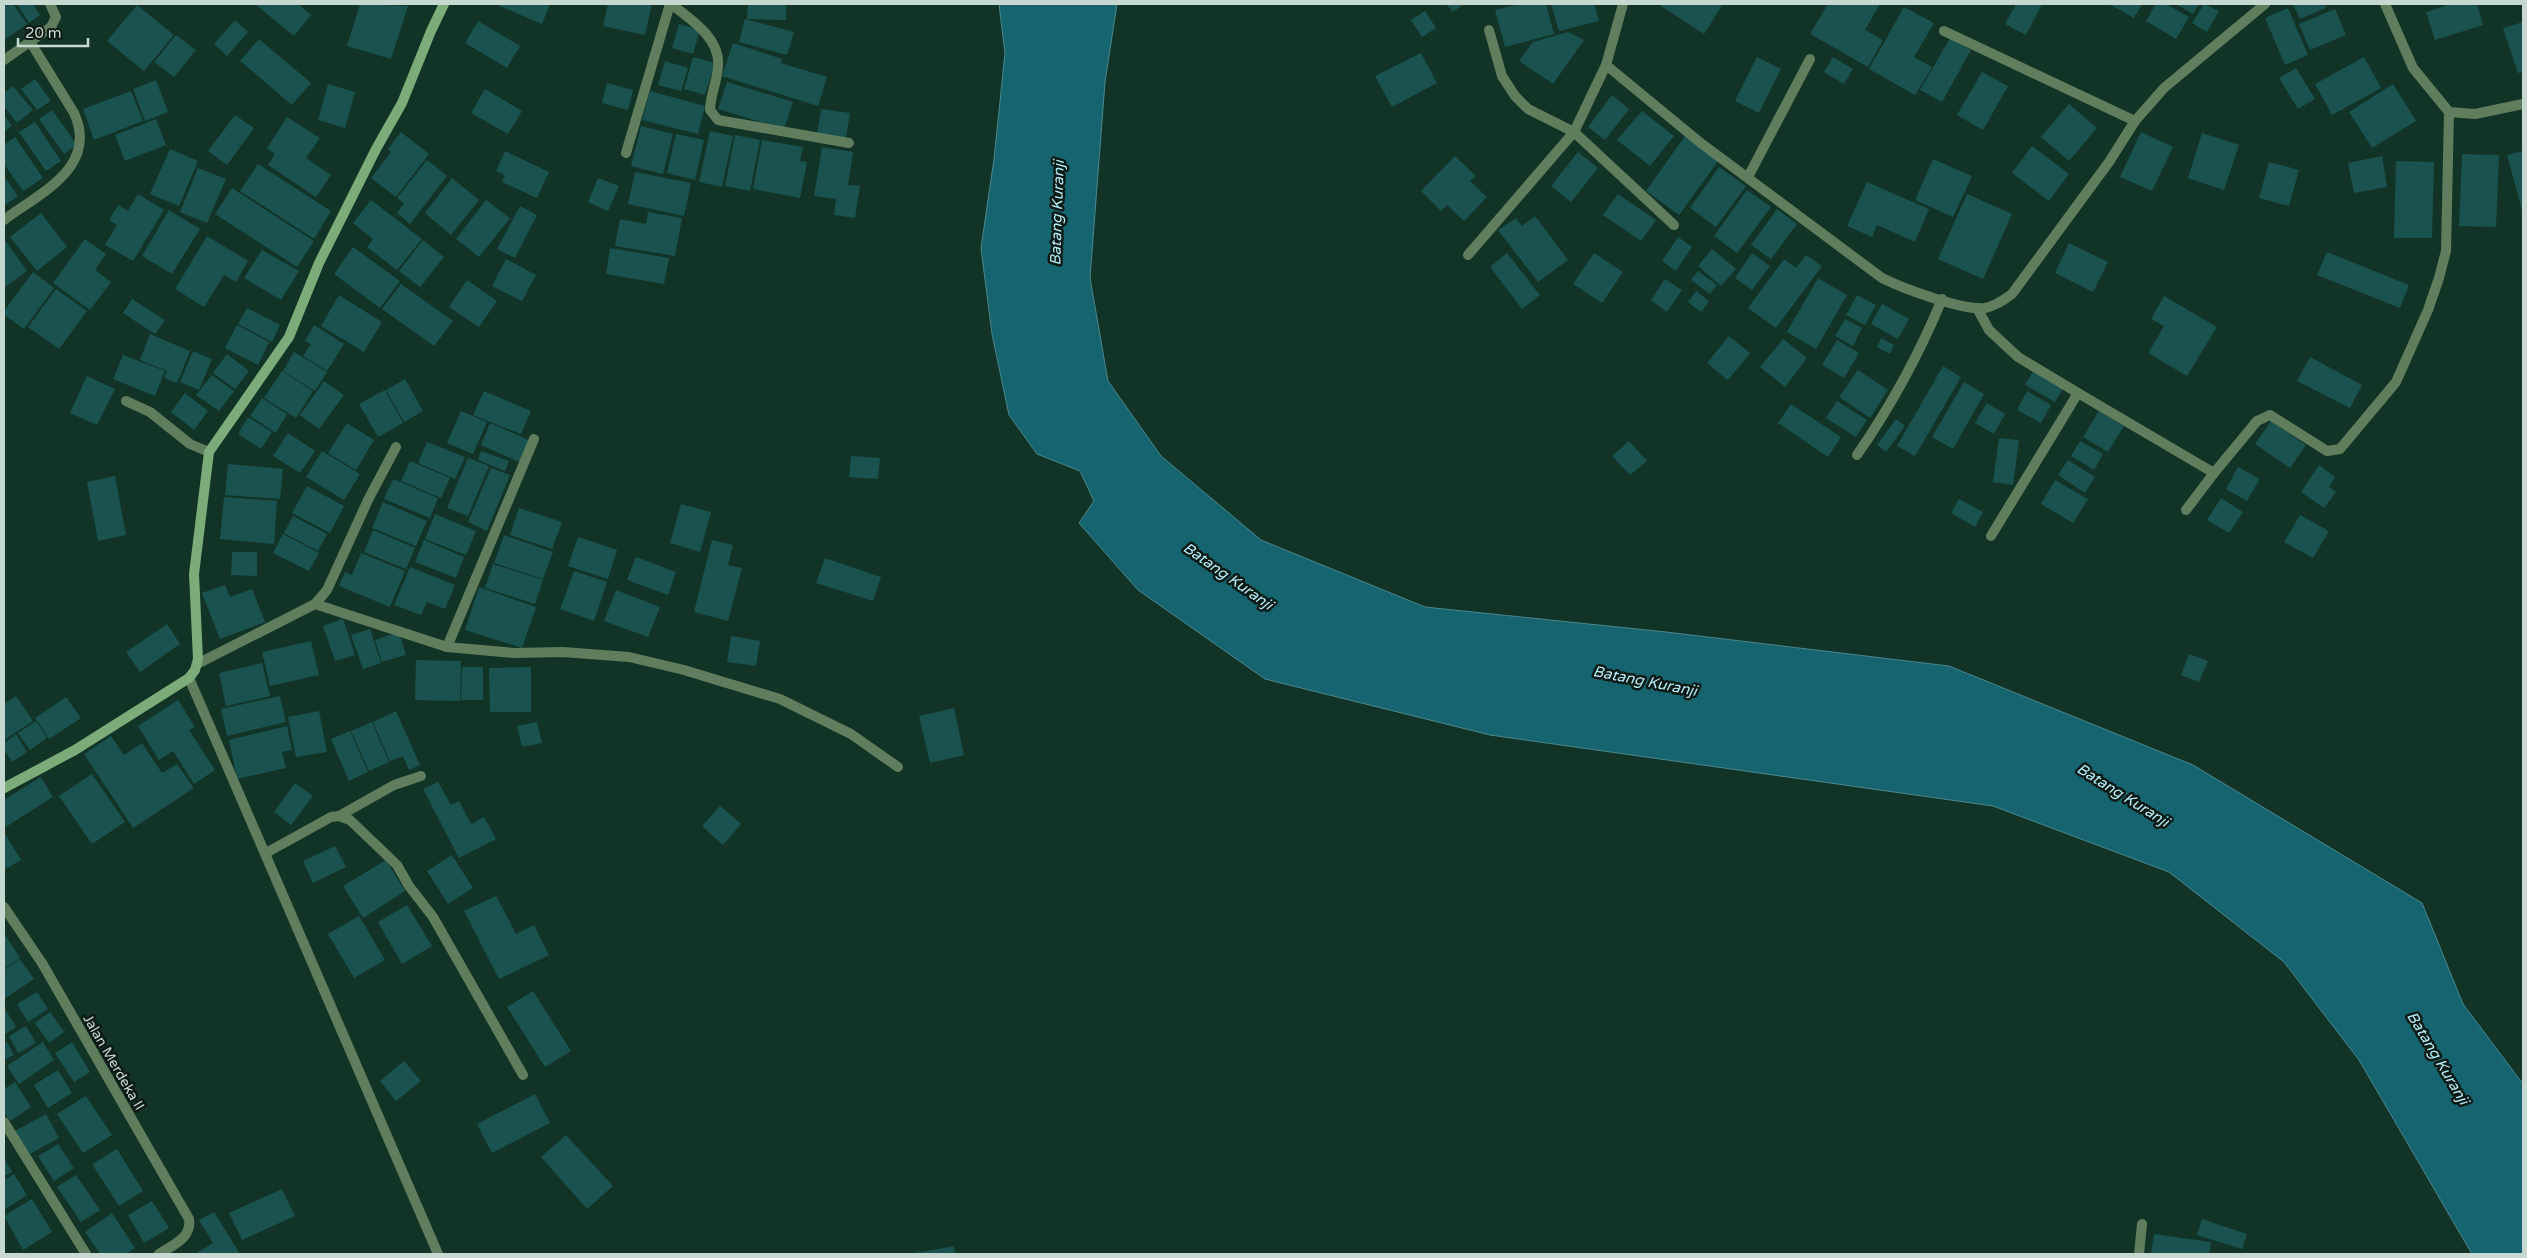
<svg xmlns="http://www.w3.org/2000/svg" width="2527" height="1258" font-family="'Varela Round',sans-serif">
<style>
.water{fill:#166470;stroke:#4b878c}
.building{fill:#19524e}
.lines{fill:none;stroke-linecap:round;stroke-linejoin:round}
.street{stroke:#607e5e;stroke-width:10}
.secondary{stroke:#7bac79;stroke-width:10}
.labels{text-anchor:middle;stroke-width:5;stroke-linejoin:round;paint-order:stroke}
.street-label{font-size:14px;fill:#c6d8cf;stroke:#0a1913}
.water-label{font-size:15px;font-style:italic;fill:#b3eefa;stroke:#0a1913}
</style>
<rect width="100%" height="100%" fill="#123427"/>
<path class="water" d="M999,4H1117L1105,82L1090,278L1108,381L1161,456L1261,540L1425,607L1666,632L1949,666L2193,765L2422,903L2463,1004L2523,1084V1254H2472L2359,1060L2284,962L2169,872L1993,806L1490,735L1265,679L1138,590L1079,523L1094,501L1080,471L1037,454L1009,415L992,334L981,248L994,159L1005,53Z"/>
<g class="building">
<path d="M4,4H13L27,24L4,40Z"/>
<path d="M17,4H37L34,6L40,15L29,23Z"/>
<path d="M255,4H298L311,15L294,36Z"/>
<path d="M360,4L408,6L391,59L347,46Z"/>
<path d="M495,4H550L542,24Z"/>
<path d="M608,4H652L645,35L603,26Z"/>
<path d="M748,4H786V20L747,19Z"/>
<path d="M1446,4H1464L1453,12Z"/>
<path d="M1520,4H1546L1554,34L1505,47L1495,10Z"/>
<path d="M1551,4H1594L1599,21L1559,31Z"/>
<path d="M1663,4H1723L1704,34L1661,6Z"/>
<path d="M1828,4H1880L1865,30L1883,40L1868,67L1810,34Z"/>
<path d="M2016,4H2042L2026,35L2005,24Z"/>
<path d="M2109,4H2142L2134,18Z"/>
<path d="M2156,4H2166L2189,17L2176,39L2146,21Z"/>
<path d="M2176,4H2199L2193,14Z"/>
<path d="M2204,4L2219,11L2207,32L2192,23Z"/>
<path d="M2293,4H2324L2326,8L2300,19Z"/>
<path d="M2451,4H2477L2483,25L2435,40L2426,12Z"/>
<path d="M137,5L174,35L144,71L107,41Z"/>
<path d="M1904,7L1934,23L1914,57L1932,67L1915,95L1869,69Z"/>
<path d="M2288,8L2308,55L2285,65L2265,18Z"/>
<path d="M2335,9L2346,35L2310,50L2299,24Z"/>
<path d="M1425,11L1436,28L1422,37L1411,20Z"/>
<path d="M745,19L794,32L787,55L739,42Z"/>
<path d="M235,20L248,32L227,56L214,44Z"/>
<path d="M478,21L520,46L507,68L465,43Z"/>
<path d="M2523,22V72L2518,73L2503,28Z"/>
<path d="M679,24L700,30L693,54L672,48Z"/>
<path d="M1568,32L1584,40L1553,84L1519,61L1533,42Z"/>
<path d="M176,35L196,50L174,77L154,62Z"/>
<path d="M1950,38L1971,50L1942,102L1920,90Z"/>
<path d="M259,39L311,83L292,105L240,61Z"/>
<path d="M733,43L782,59L781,63L827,77L818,106L722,76Z"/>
<path d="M1421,53L1437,83L1392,107L1375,76Z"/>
<path d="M693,57L715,63L705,95L684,89Z"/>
<path d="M1757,57L1781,69L1759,113L1735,101Z"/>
<path d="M1833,57L1853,69L1844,84L1824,72Z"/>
<path d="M2364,57L2381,88L2332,115L2315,84Z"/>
<path d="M665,61L688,68L681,91L658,85Z"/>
<path d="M2296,68L2315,99L2298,109L2279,78Z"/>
<path d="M1982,72L2008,86L1983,130L1957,115Z"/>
<path d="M35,79L51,101L37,110L21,89Z"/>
<path d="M156,80L168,112L145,121L133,89Z"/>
<path d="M727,82L793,102L784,129L718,109Z"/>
<path d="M607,83L633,90L628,110L602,103Z"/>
<path d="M328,84L355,92L345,128L318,120Z"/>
<path d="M2393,84L2416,121L2372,148L2349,112Z"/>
<path d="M13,86L33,110L17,123L4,106V93Z"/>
<path d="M485,89L522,111L508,134L471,113Z"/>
<path d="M131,91L143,121L94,140L83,109Z"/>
<path d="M650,91L705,106L698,134L642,120Z"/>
<path d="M1612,95L1629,109L1605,140L1588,127Z"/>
<path d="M2069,104L2097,128L2069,161L2041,137Z"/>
<path d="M821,109L850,113L846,138L817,134Z"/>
<path d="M52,110L77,145L64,154L39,119Z"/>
<path d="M1642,111L1674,136L1650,166L1617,140Z"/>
<path d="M4,115L12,126L4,132Z"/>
<path d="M235,115L254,128L227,165L208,151Z"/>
<path d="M287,117L320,138L306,158L331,175L316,197L268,165L275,154L267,148Z"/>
<path d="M156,119L166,145L125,161L115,135Z"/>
<path d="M35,122L61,161L46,171L19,132Z"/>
<path d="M641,126L673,134L663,174L631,166Z"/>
<path d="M710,131L733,136L722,187L699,182Z"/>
<path d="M401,132L429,154L396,197L371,178L391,152L388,149Z"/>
<path d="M2141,132L2173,147L2152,191L2120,177Z"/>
<path d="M2202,133L2239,145L2224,190L2188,178Z"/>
<path d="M676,134L704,140L695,180L667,173Z"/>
<path d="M735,135L760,140L750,191L725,186Z"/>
<path d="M1685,136L1719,160L1679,215L1646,191Z"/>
<path d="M15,137L43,178L23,191L4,164V145Z"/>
<path d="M762,140L803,147L800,161L807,162L800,198L753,189Z"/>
<path d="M2032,146L2069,174L2049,201L2012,173Z"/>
<path d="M822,147L853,152L848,185L860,186L855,218L834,215L836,199L814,196Z"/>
<path d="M170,149L198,161L179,206L150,194Z"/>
<path d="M505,151L549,172L537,198L502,182L505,175L496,171Z"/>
<path d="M2523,151V210H2522L2507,155Z"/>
<path d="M1578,152L1598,168L1571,202L1551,186Z"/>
<path d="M2462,154L2499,155L2496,227L2459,226Z"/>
<path d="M1455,156L1476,176L1470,181L1487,197L1464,221L1447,205L1441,211L1421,191Z"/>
<path d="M2382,156L2387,187L2354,193L2348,163Z"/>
<path d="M1933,159L1972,176L1953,217L1915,200Z"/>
<path d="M427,160L447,176L410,224L397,213L404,203L397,198Z"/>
<path d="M2396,161L2434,162L2432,238H2394Z"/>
<path d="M2269,162L2299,170L2289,206L2259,198Z"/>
<path d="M258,164L331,211L314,239L240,191Z"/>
<path d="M1719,167L1746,186L1716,227L1690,208Z"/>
<path d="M198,168L226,179L207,223L180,212Z"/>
<path d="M635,172L691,183L684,216L628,204Z"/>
<path d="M4,176L18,196L4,206Z"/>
<path d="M452,178L479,200L451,235L425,213Z"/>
<path d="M598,178L619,186L608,211L588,202Z"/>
<path d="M1867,182L1929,209L1915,242L1877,225L1872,237L1847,226Z"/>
<path d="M232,188L314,241L297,267L215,214Z"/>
<path d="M1747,190L1771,207L1737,253L1714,236Z"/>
<path d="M138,194L164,210L133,261L105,245L117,225L109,220L118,205L128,211Z"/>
<path d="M1618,194L1656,220L1641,241L1603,215Z"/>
<path d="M1967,194L2012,214L1983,279L1938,259Z"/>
<path d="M371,200L422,239L397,270L367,247L373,239L353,223Z"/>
<path d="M486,200L510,218L479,257L456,239Z"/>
<path d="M520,206L537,215L515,258L497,249Z"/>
<path d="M1777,209L1797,224L1771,259L1751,245Z"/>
<path d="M169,210L200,229L172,274L142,256Z"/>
<path d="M648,212L682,218L675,256L615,246L620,219L646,224Z"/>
<path d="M41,213L67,247L37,271L10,237Z"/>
<path d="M1535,216L1568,260L1538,282L1498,230L1516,218L1522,226Z"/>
<path d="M207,236L248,261L236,282L224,275L204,307L175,289Z"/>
<path d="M1678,237L1692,247L1676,271L1662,261Z"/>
<path d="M85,239L106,254L95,270L111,282L90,310L53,283Z"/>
<path d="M5,240L27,271L4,288V241Z"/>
<path d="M423,240L444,257L420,287L399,271Z"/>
<path d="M2069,243L2108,262L2093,292L2055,273Z"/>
<path d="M353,247L400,281L380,308L334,274Z"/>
<path d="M610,248L669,258L664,284L606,274Z"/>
<path d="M1712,249L1736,269L1721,286L1698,266Z"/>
<path d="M262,250L299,271L281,300L244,278Z"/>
<path d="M2327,252L2409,285L2400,308L2317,275Z"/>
<path d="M1507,253L1540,295L1522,309L1490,267Z"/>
<path d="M1594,253L1623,272L1602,303L1573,284Z"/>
<path d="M1752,253L1770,266L1752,290L1735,278Z"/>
<path d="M1806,255L1822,266L1776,328L1748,308L1784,259L1796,268Z"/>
<path d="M506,259L536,275L522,301L492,286Z"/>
<path d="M1698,271L1717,285L1710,294L1691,280Z"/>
<path d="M33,272L54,288L24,329L4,315V311Z"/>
<path d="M1818,278L1847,295L1816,349L1787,332Z"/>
<path d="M1665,279L1682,290L1667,312L1651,300Z"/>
<path d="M467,280L497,301L479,327L449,307Z"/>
<path d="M401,284L453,321L434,346L382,309Z"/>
<path d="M56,289L87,311L59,349L28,327Z"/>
<path d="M1696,291L1709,301L1701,312L1688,302Z"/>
<path d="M339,295L382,322L364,352L321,326Z"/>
<path d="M1857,295L1876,305L1865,325L1846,315Z"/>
<path d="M2164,296L2217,327L2187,376L2148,353L2164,326L2151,319Z"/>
<path d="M132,299L165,320L155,334L123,313Z"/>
<path d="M1882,304L1909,319L1898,339L1871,324Z"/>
<path d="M247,308L280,325L272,342L238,324Z"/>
<path d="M1845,319L1862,328L1853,346L1835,336Z"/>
<path d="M237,325L269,342L258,365L225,348Z"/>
<path d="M314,325L344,344L327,371L303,356L311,344L305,341Z"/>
<path d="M150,334L190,351L177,383L164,378L167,371L140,360Z"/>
<path d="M1729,336L1750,353L1728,380L1707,363Z"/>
<path d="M1881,338L1894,345L1890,354L1877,347Z"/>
<path d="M1783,339L1807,358L1785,387L1760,367Z"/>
<path d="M1837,340L1859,353L1844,378L1822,365Z"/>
<path d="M193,351L212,359L199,390L180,382Z"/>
<path d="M294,352L327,372L315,391L283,371Z"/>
<path d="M227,354L249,371L235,389L213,373Z"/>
<path d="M123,355L165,371L155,396L113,379Z"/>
<path d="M2310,357L2362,385L2350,408L2297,381Z"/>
<path d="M1943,366L1961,377L1915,456L1897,446Z"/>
<path d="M1858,370L1888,390L1870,418L1839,397Z"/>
<path d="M282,371L313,391L296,418L264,398Z"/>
<path d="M2033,371L2063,388L2055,402L2025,385Z"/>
<path d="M212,375L234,391L219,411L196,395Z"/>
<path d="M87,376L115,389L97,425L70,413Z"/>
<path d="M405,379L423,411L404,422L386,390Z"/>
<path d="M324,381L344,395L319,429L300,415Z"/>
<path d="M1964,382L1984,394L1953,449L1932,437Z"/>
<path d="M385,390L403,423L378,437L359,404Z"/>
<path d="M484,391L531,411L521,434L473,415Z"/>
<path d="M2027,391L2051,405L2041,423L2017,410Z"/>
<path d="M185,393L208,411L194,430L171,412Z"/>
<path d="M262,398L287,414L276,433L250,416Z"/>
<path d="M1837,401L1867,420L1856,437L1826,418Z"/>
<path d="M1987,403L2005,414L1994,434L1975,423Z"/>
<path d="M1791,404L1841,437L1828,457L1778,423Z"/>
<path d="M461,411L487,422L473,454L447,443Z"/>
<path d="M2099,411L2124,426L2108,452L2083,437Z"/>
<path d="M248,417L272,432L261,449L238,434Z"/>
<path d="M1896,419L1905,426L1886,452L1877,445Z"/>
<path d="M2271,421L2306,445L2290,468L2255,444Z"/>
<path d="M347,423L374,440L356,470L328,453Z"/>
<path d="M490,423L529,440L519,462L481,445Z"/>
<path d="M288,433L315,451L300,473L273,456Z"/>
<path d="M1999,438L2019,440L2013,485L1993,482Z"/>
<path d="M1629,441L1647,461L1630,475L1612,456Z"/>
<path d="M2080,441L2103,454L2094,470L2071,456Z"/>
<path d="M427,442L465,457L455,479L418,463Z"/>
<path d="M322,451L360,474L344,500L306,477Z"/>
<path d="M481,451L509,461L505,471L478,460Z"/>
<path d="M851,456L880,458L878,479L849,477Z"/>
<path d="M468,458L489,466L468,516L447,508Z"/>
<path d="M2068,460L2095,477L2085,493L2058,475Z"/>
<path d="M410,461L450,478L441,498L401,481Z"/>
<path d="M228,464L283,469L280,499L225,495Z"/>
<path d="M2319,465L2335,477L2329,487L2336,492L2324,508L2301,492Z"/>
<path d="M2238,467L2260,479L2247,501L2226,489Z"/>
<path d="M491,468L510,475L487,531L468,522Z"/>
<path d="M115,476L126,535L98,541L87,482Z"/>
<path d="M393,479L438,498L430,518L384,499Z"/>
<path d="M2055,480L2088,499L2073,523L2041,504Z"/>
<path d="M307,486L344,506L330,533L292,513Z"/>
<path d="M224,497L277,501L274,544L220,539Z"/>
<path d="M2221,498L2243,512L2229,533L2207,520Z"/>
<path d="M1959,499L1983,512L1975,527L1951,513Z"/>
<path d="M383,502L427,521L416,546L372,528Z"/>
<path d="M681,504L711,512L700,552L670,543Z"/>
<path d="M519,508L562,522L552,549L510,535Z"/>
<path d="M435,514L476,531L466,555L425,539Z"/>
<path d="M2300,515L2329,531L2313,558L2284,542Z"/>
<path d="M293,516L327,534L318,551L284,533Z"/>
<path d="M373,530L415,548L406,569L364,552Z"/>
<path d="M283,534L319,553L309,571L273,553Z"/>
<path d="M504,535L553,552L543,579L494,563Z"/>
<path d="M578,537L617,550L608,579L568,566Z"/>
<path d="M424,540L464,557L456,578L415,562Z"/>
<path d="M712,540L733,545L728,565L742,568L728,621L694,612Z"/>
<path d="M232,552H257V576L231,575Z"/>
<path d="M361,553L405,571L390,607L339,586L345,572L352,575Z"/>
<path d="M636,557L676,572L668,595L627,580Z"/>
<path d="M825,558L881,577L873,601L816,583Z"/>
<path d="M493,564L543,580L535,604L485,588Z"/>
<path d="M410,567L455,585L445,609L427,602L421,615L394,605Z"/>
<path d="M574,571L607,582L594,621L560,609Z"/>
<path d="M225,585L230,597L252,589L265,622L220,639L202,593Z"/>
<path d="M479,587L536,607L522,648L465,630Z"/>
<path d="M616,590L660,607L648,637L604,621Z"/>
<path d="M343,619L355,655L335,661L323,626Z"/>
<path d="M167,624L180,644L140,672L126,652Z"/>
<path d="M370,629L381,663L363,669L351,635Z"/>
<path d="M399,632L406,655L382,662L375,640Z"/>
<path d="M731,636L760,641L756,666L727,662Z"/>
<path d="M311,641L319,675L270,686L262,652Z"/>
<path d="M2189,654L2208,661L2199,682L2181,675Z"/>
<path d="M416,660L461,661L460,701L415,700Z"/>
<path d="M262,663L270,696L226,706L219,673Z"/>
<path d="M462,667H483V700H461Z"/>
<path d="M531,667V712H490L489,668Z"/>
<path d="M16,696L33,721L4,740V704Z"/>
<path d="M280,696L286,722L227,736L221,709Z"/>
<path d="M66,697L81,718L49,739L35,718Z"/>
<path d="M178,700L195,727L189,730L215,770L194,784L173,751L159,760L138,726Z"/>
<path d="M954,708L964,755L930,763L919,716Z"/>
<path d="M319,711L327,752L296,757L288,717Z"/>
<path d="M396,711L420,765L409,770L403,756L390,761L373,722Z"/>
<path d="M36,721L47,738L30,750L18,733Z"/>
<path d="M372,722L389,762L369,771L351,731Z"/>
<path d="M537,722L542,743L522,747L517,726Z"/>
<path d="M287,726L292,750L282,752L286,768L237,779L229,740Z"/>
<path d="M350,731L368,772L349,781L331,739Z"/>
<path d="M16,734L27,752L12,762L4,750V743Z"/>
<path d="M111,736L124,755L142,743L162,773L177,764L194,788L133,828L84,754Z"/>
<path d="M92,774L125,822L92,844L59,796Z"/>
<path d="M41,777L53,797L4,828V800Z"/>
<path d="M438,782L451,805L459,801L471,824L484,817L496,839L459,858L423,789Z"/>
<path d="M295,783L313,796L291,825L274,812Z"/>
<path d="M720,806L741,824L723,845L702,826Z"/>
<path d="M4,832L21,860L4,870Z"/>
<path d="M335,846L346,867L313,883L303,861Z"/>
<path d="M452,855L473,888L448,904L427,871Z"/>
<path d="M386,860L405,891L363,918L343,886Z"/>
<path d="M496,896L516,934L534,925L549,955L499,979L464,911Z"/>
<path d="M407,905L432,946L402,964L378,922Z"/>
<path d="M359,916L385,960L354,978L328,934Z"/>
<path d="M4,933L20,958L4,969Z"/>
<path d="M20,959L34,979L4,999V970Z"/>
<path d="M533,991L571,1051L545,1067L507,1007Z"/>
<path d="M37,992L48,1009L28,1022L17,1004Z"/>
<path d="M4,1007L16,1027L4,1035Z"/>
<path d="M50,1012L64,1032L49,1043L35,1023Z"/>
<path d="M26,1026L36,1043L18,1053L9,1036Z"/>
<path d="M7,1042L14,1055L4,1060V1044Z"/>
<path d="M43,1042L54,1060L19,1084L7,1066Z"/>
<path d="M72,1042L90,1072L74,1082L55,1053Z"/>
<path d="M404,1061L421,1081L396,1101L380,1081Z"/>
<path d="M58,1070L72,1093L48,1108L34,1085Z"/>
<path d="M15,1082L31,1107L10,1121L4,1113V1089Z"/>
<path d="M535,1094L550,1123L492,1153L477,1124Z"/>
<path d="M86,1096L112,1135L83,1153L57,1114Z"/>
<path d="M46,1114L59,1138L28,1155L15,1131Z"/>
<path d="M566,1135L613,1186L587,1209L541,1157Z"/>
<path d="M58,1144L74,1168L54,1181L38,1156Z"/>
<path d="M117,1149L143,1191L119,1206L92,1164Z"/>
<path d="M4,1158L12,1172L4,1176Z"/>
<path d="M14,1174L27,1195L4,1210V1180Z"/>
<path d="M76,1175L100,1210L81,1222L57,1187Z"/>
<path d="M282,1189L295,1216L242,1240L229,1213Z"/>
<path d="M32,1199L52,1232L23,1250L4,1216Z"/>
<path d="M152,1201L169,1228L144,1243L128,1215Z"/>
<path d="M214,1212L240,1254H195L213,1243L199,1220Z"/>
<path d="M112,1213L135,1248L126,1254H100L85,1232Z"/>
<path d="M2202,1219L2247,1234L2242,1249L2197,1235Z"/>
<path d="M2154,1234L2211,1242L2209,1254H2151Z"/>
<path d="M954,1246L955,1254H915V1253Z"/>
</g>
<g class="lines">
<g class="street">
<path d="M671,4C691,20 721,38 718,67C717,82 710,96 710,110L718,120L849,143"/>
<path d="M2385,4L2413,68L2449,112L2475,114L2523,104"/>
<path d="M1489,30L1502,76L1515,96L1528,109L1574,132L1674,225"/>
<path d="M1944,31L2135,121"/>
<path d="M4,60L51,27L56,17L50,4"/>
<path d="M1606,65L1702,144L1882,278C1902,288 1963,311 1985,308C1995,306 2004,300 2012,294L2109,162L2135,121L2164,88L2265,4"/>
<path d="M626,153L670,4"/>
<path d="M1748,177L1810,59"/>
<path d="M4,220C40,193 99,167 74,113L31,43"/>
<path d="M1468,255L1574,132L1606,65L1623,4"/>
<path d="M1977,308L1989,330L2018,357L2078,393"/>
<path d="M126,401L150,412L190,444L209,452"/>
<path d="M1857,455C1891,406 1919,355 1942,299"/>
<path d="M2186,510L2214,473"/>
<path d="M1991,536L2078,393L2214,473L2257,421L2270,415L2327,451L2340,449L2396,382L2428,310L2439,278L2446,251L2449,112"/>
<path d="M315,604L447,647L514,653L563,652L629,657L684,670L780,699L851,734L898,767"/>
<path d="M447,647L534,439"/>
<path d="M197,664L315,604L327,590L368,500L396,447"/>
<path d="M189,678L438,1254"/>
<path d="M339,816L394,785L421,776"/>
<path d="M266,853L331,817L339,816L350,820L397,865L409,886L433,917L523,1075"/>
<path d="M4,907L42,963L189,1219C192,1238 173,1245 159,1254"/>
<path d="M4,1122L86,1254"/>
<path d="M2139,1254L2142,1224"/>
</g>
<path class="secondary" d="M4,788L75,750L189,678L195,670L198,659L194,574L209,452L289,337L319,263L376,149L402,103L431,31L444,4"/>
</g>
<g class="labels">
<g class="street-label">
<text transform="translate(114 1062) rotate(60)" y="5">Jalan Merdeka II</text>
</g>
<g class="water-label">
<text transform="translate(1057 213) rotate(-88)" y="5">Batang Kuranji</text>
<text transform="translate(1228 576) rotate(35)" y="5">Batang Kuranji</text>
<text transform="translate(1645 681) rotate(11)" y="5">Batang Kuranji</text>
<text transform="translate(2123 795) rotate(32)" y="5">Batang Kuranji</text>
<text transform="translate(2438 1058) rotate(59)" y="5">Batang Kuranji</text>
</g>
</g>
<rect width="2527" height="1258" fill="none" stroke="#c6d8cf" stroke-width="10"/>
<path d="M18 38v8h70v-8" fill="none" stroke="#c6d8cf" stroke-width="2.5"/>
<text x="25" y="38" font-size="15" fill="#c6d8cf" stroke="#0a1913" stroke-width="4" paint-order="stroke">20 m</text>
</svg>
